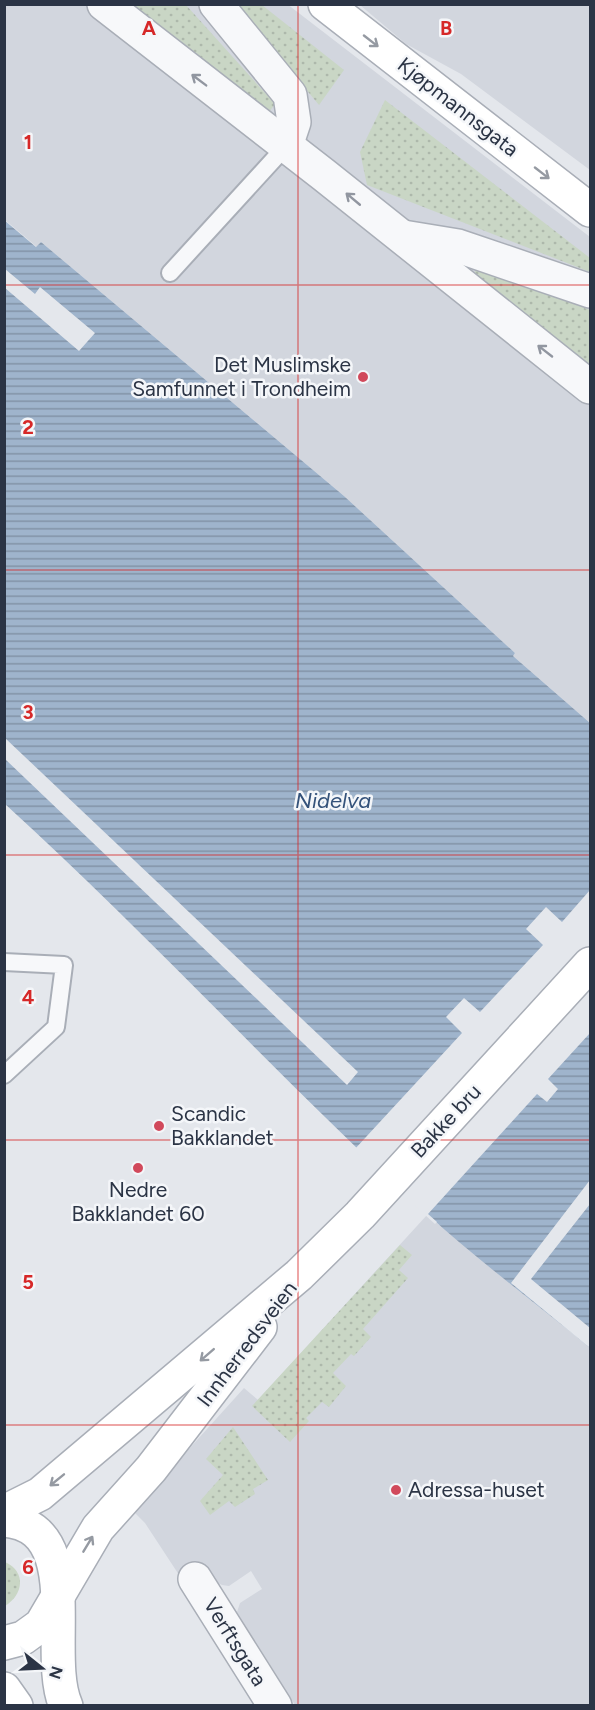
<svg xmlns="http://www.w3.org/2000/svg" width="595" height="1710" font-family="Figtree,sans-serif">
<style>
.built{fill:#d2d6de}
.grass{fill:url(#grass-dots)}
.water{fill:url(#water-rules)}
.pier{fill:#e4e7ec}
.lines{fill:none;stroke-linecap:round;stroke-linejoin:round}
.lane-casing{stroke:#a9aeb7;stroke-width:20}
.street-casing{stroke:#a9aeb7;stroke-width:36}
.secondary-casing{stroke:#a9aeb7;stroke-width:36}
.lane{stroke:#f7f8fa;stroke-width:16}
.street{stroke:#f7f8fa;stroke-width:33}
.secondary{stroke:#fff;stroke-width:33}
.oneway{stroke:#959aa2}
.oneway2{stroke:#9196a0}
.grid{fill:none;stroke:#d62828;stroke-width:1.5;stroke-opacity:0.55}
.poi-dot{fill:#d1495b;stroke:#f4f6f9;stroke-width:2}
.labels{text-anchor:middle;stroke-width:5;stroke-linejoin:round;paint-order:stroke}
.street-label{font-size:21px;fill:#2b3445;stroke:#f4f6f9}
.poi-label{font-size:21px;fill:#2b3445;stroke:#f4f6f9;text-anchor:start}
.water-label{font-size:22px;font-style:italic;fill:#34527a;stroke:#f4f6f9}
.grid-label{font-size:20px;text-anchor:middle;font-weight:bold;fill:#d62828;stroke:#f4f6f9;stroke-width:5;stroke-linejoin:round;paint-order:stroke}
</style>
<defs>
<pattern id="grass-dots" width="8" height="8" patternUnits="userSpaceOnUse" patternTransform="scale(1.5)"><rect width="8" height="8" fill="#c9d6c5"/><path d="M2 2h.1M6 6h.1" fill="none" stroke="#adb8ab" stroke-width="1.8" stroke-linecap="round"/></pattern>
<pattern id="water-rules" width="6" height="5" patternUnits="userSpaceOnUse" patternTransform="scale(1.5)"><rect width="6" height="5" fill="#9fb4cc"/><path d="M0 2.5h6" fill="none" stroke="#8293a7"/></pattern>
</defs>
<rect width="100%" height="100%" fill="#e4e7ec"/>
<g class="built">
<path d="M287,4L590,237V723L513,656L515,653L344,496L41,242L37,247L5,220V5Z"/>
<path d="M360,5H590V170L461,74L406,44Z"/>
<path d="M427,1215L590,1348V1705H295L237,1612L240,1603L262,1589L251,1571L229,1586L222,1585L218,1583L206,1565L183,1581L145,1523L133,1511L244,1388L258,1400Z"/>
</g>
<g class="grass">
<path d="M130,5H186L275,104L269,112Z"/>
<path d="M236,5H262L344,70L319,105Z"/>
<path d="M385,100L590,258V272L367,185L360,152Z"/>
<path d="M478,267L590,310V368L471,277Z"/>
<path d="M400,1245L412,1255L399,1270L408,1278L363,1329L371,1337L354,1356L351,1354L333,1373L346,1386L329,1407L322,1402L306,1418L309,1421L290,1442L252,1406Z"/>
<path d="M233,1427L268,1480L253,1489L255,1494L235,1507L229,1501L210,1515L200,1501L223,1475L206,1459Z"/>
<path d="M5,1562C27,1572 23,1595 5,1606Z"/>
</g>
<path class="water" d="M4,220L36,247L41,242L344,496L515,653L513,656L590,723V1348C536,1303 477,1260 425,1212C281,1080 149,935 5,804Z"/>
<g class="pier">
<path d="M5,269L35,294L40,287L95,333L79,351L5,288Z"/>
<path d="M5,738L358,1072L347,1085L5,759Z"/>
<path d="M590,890V1033L548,1079L558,1089L547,1102L537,1094L428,1214L437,1222L435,1224L354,1150L462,1033L446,1017L464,998L480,1012L543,945L526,929L546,907L562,922Z"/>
<path d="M590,1180V1204L531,1279L590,1328V1348L511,1283Z"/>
</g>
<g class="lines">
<g class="lane-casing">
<g id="lane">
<path d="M170,273L286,146"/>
<path d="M4,962L64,965L56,1027L4,1075"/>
</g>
</g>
<g class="street-casing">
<g id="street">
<path d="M104,4L324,175L590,387"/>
<path d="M216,4L290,95L294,122L286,146"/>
<path d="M403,237L458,246L590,291"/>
<path d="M195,1579L275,1706"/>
</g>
</g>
<g class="secondary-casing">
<g id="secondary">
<path d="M325,4L590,210"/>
<path d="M4,1512L40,1494L299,1275L360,1215L590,964"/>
<path d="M4,1520C89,1527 42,1653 66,1706"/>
<path d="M4,1643L23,1638L41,1625L98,1528L151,1469L260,1327"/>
<path d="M4,1689L16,1706"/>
</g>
</g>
<use href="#lane" class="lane"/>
<use href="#street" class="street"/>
<use href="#secondary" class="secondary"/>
</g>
<defs><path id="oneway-shaft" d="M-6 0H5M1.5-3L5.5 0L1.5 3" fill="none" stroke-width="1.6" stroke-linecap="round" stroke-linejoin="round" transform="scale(1.5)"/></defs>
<g class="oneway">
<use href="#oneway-shaft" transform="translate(371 41) rotate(38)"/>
<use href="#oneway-shaft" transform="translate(542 173) rotate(38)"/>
<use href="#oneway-shaft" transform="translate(207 1355) rotate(139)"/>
<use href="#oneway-shaft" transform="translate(57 1480) rotate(141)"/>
<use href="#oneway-shaft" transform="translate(88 1544) rotate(-59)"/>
</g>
<g class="oneway2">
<use href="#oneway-shaft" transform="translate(199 80) rotate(-143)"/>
<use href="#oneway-shaft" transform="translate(353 199) rotate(-140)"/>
<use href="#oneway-shaft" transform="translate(545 351) rotate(-142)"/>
</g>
<path class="grid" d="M298,4V1706M4,285H590M4,570H590M4,855H590M4,1140H590M4,1425H590"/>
<g class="poi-dot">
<circle cx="363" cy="377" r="6"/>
<circle cx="159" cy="1126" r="6"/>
<circle cx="138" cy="1168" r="6"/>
<circle cx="396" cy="1490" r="6"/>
</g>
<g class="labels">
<g class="street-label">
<text transform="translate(458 107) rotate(38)" y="7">Kjøpmannsgata</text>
<text transform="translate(446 1121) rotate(-47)" y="7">Bakke bru</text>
<text transform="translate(247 1344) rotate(-53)" y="7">Innherredsveien</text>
<text transform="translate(235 1642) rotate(58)" y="7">Verftsgata</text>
</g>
<g class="poi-label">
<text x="351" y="372" text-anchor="end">Det Muslimske<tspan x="351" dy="24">Samfunnet i Trondheim</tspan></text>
<text x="171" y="1121">Scandic<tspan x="171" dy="24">Bakklandet</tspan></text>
<text x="138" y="1197" text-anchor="middle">Nedre<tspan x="138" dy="24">Bakklandet 60</tspan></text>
<text x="408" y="1497">Adressa-huset</text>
</g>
<g class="water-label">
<text x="333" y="808">Nidelva</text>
</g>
</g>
<g class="grid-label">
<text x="149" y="35">A</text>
<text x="446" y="35">B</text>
<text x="28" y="149">1</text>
<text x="28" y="434">2</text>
<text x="28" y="719">3</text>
<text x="28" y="1004">4</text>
<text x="28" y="1289">5</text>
<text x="28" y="1574">6</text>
</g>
<rect width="595" height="1710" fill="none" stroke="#2b3445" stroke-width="12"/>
<g transform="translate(42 1668) rotate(108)" stroke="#f4f6f9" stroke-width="4.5" paint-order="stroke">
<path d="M0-4.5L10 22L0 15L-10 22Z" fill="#2b3445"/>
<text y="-9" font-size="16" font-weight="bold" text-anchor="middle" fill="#2b3445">N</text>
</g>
</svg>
